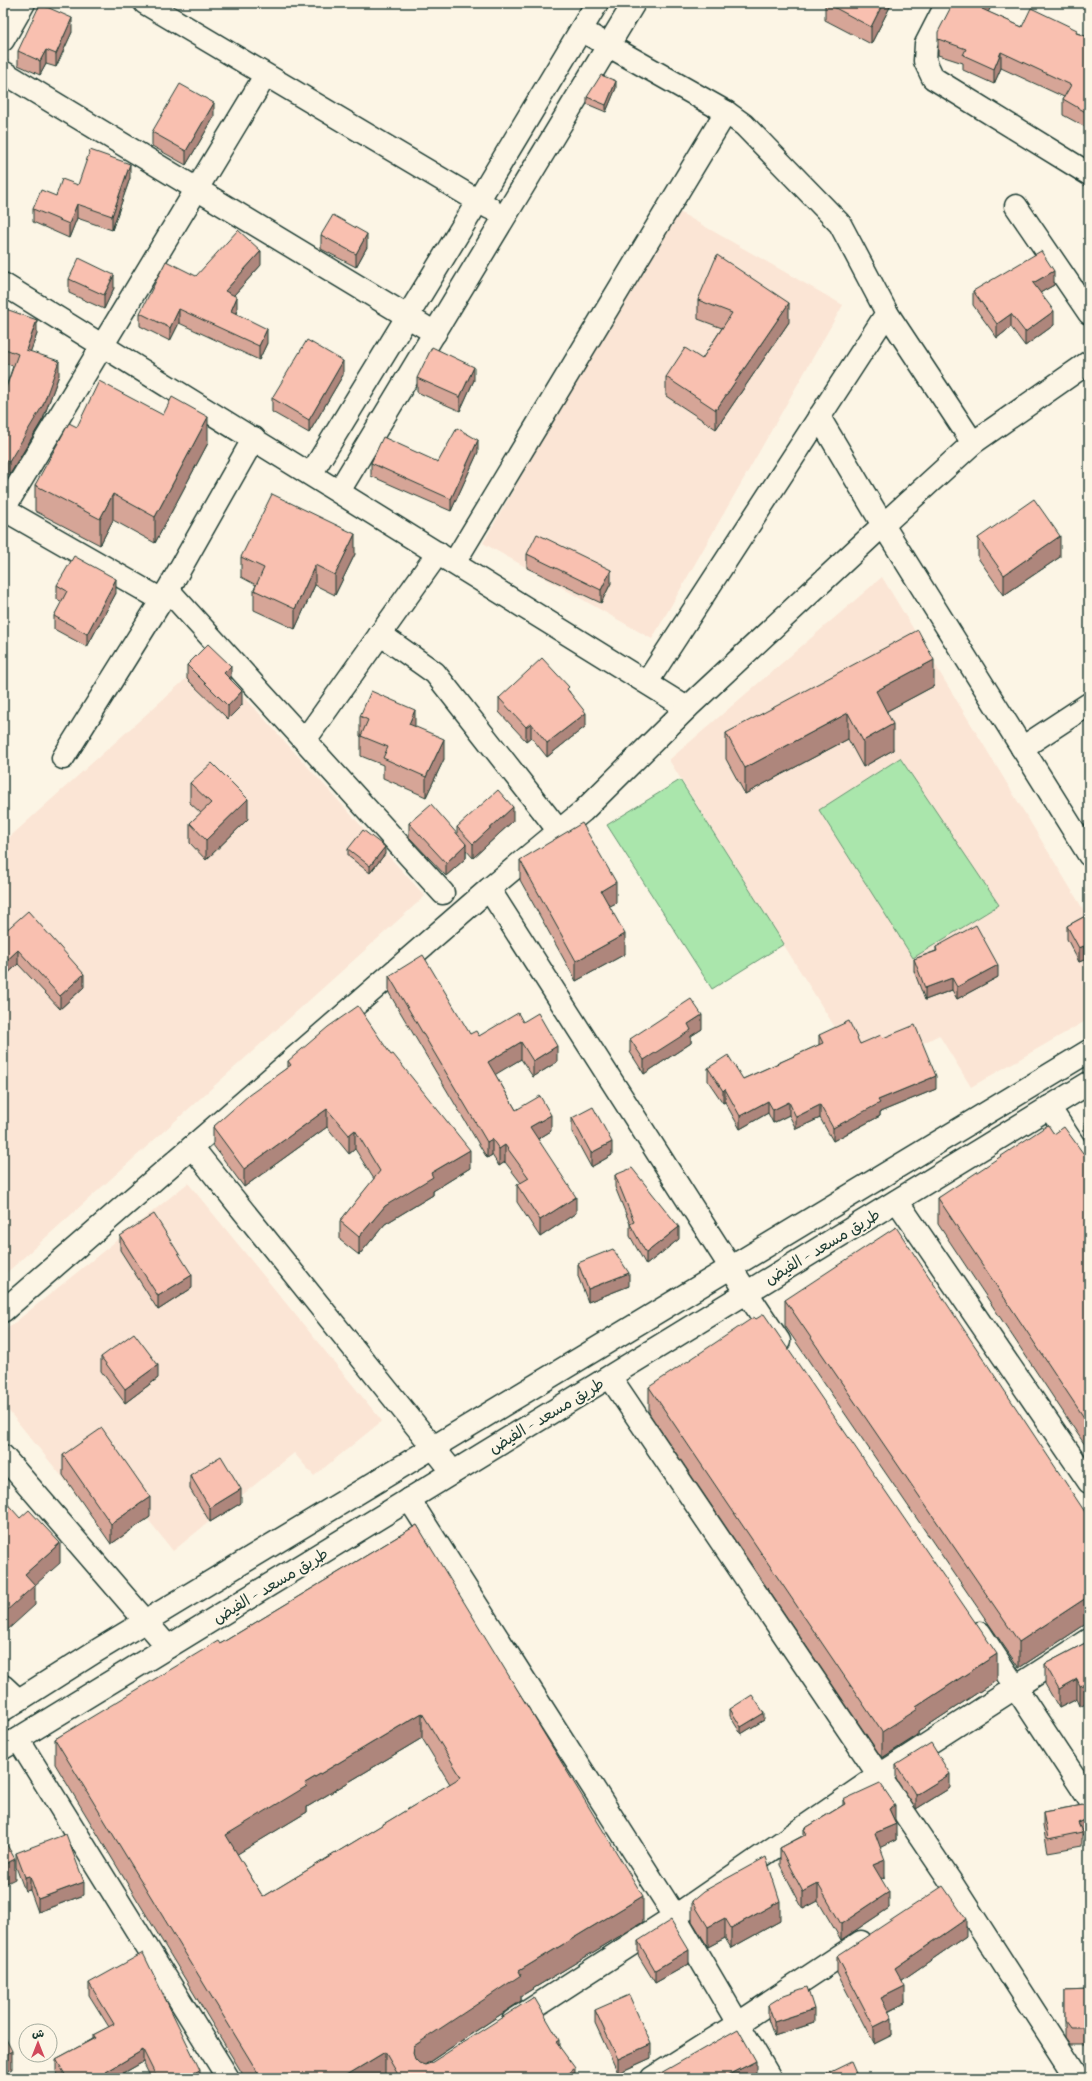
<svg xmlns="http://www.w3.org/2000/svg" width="1092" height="2081" font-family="'Indie Flower','Playpen Sans Arabic',sans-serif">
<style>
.built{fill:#fbe5d5}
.green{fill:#aae6ac;stroke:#649270}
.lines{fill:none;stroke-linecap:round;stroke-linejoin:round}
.minor-casing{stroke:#1f3d34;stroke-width:25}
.major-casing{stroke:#1f3d34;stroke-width:25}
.minor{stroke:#fcf5e5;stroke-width:22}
.major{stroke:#fcf5e5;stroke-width:22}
.wall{fill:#d6a597;stroke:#1f3d34;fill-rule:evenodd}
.shaded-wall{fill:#ae867b;stroke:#1f3d34}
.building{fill:#f9c0b0;stroke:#1f3d34;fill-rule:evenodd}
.labels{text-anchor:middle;stroke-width:4;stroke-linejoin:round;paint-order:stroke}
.street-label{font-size:16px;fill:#1f3d34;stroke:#fcf5e5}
</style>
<rect width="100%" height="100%" fill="#fcf5e5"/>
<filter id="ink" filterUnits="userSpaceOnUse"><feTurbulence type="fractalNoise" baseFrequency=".025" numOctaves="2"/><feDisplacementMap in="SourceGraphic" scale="8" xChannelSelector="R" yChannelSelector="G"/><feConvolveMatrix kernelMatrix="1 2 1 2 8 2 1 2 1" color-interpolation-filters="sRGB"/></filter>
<g filter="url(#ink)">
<g class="built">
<path d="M674,209L843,305L652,639L483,543Z"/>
<path d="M882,577L1089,919V1019L971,1087L939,1035L864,1074L669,760Z"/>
<path d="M209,658L425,896L3,1276V843Z"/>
<path d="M188,1183L382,1421L314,1476L294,1453L173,1551L147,1518L116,1543L3,1404V1332Z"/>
</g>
<g class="green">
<path d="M900,758L999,905L913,958L819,810Z"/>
<path d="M680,780L784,944L712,989L607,825Z"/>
</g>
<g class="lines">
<g class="minor-casing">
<g id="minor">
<path d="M145,3L490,208"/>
<path d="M947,3L926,44L925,61L933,78L1089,174"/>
<path d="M581,30L726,112L744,125L840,224L887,313L647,682"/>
<path d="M3,40L24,3"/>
<path d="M3,72L435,333"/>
<path d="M1016,206L1089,313"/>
<path d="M3,284L687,708"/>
<path d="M819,417L883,525L973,443L887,313"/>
<path d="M973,443L1089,362"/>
<path d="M311,474L478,201L597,3"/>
<path d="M339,491L634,3"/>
<path d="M3,509L162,600"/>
<path d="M3,510L265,76"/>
<path d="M454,563L726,112"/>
<path d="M168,590L443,893"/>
<path d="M380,634L435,673L559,831"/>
<path d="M305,740L438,553"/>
<path d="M1022,748L1089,704"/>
<path d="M63,758L168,590L254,438"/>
<path d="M489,889L747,1293L779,1341"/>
<path d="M1049,1107L1089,1168"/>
<path d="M192,1147L453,1472"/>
<path d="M897,1201L1089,1482"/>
<path d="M3,1311L489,889L583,811L687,708L883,525L1089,855"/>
<path d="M610,1377L951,1882L1077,2078"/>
<path d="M3,1456L168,1647"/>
<path d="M409,1499L675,1916L770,2078"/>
<path d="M980,1633L1089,1799"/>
<path d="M3,1686L18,1700"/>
<path d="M18,1739L228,2078"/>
<path d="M513,2021L675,1916L878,1776L1089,1640"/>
<path d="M652,2078L739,2023L861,1942"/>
</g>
</g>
<g class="major-casing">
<g id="major">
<path d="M3,1710L93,1653L1089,1051"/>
<path d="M3,1748L1089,1083"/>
</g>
</g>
<use href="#minor" class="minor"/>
<use href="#major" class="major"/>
</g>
<g class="wall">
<path d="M825,3H892L871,44L825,20Z"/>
<path d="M993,3L988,12L1022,27L1077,33L1089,37V129L1063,115V99L1064,97L1001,68L994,84L963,70V63L938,55V39Z"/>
<path d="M72,32L56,67L46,64L40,75L18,65V51Z"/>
<path d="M616,88L606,112L587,104V97Z"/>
<path d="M214,117L186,165L152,146V132Z"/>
<path d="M130,178L112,230L77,218L69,238L33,222V209L56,196Z"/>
<path d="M321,235L367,247L356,267L321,249Z"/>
<path d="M261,265L234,295L237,310L236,314L267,343L259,360L179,323L170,341L140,326V313L196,276Z"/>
<path d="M69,279L114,288L104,309L69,293Z"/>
<path d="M1054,285L1040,293L1054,325L1025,346L1011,327L997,338L973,305V291Z"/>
<path d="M698,300L789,322L716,429L666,396V377L702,359L722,328L698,319Z"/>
<path d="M3,308L37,334L30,352L59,375L43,419L9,476L3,473V393H4L13,366L3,362Z"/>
<path d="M343,375L309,433L272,412V398Z"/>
<path d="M417,378L474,380L460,411L417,392Z"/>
<path d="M77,427L208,443L155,543L113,520L100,545L35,511V485Z"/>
<path d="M478,452L451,511L371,476V463L438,462Z"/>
<path d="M978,538L1060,557L1004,595L978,558Z"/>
<path d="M355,554L335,595L315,585L295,629L254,610V590L256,585L241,577V557Z"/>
<path d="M527,554L611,583L601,603L527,568Z"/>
<path d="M57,585L116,593L87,647L54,629V616L62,602L57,599Z"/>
<path d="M187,665L231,680L242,705L228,719L187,679Z"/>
<path d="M934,686L887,711L893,750L863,767L848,739L745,794L726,759V733Z"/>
<path d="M569,691L586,726L547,757L531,737L526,741L499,712V698Z"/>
<path d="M360,716L415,726L444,759L426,797L383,778V765L361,756V737L360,736Z"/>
<path d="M190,783L248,819L206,860L190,843V823L201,813L190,803Z"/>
<path d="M513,821L473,858L466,850V858L446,876L409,837V823L457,835V827Z"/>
<path d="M348,849L385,854L370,873L348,856Z"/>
<path d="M520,860L616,903L609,906L625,954L576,981L520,880Z"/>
<path d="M1089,914V970L1084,960L1079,962L1067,939V926Z"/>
<path d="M3,933L84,987L60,1009L18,964L3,978Z"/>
<path d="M936,947L998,977L957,999L952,990L925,1000L914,971V959L936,951Z"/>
<path d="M389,976L470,1034L479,1036L523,1022L557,1062L533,1077L521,1059L495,1074L516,1110L551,1131L538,1139L576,1213L540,1237L517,1202V1185L521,1183L505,1162L499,1166L492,1155L487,1158L389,993Z"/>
<path d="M702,1029L691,1036V1043L644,1074L630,1052V1039Z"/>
<path d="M819,1035L860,1044L883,1038L936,1089L880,1112V1116L833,1141L820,1118L796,1129L789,1115L773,1123L768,1113L740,1129L725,1102L723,1103L708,1081V1068L743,1079L819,1045Z"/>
<path d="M391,1055L470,1168L433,1191V1195L385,1224L359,1255L340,1240V1221L374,1179L355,1149L349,1154L327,1127L244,1187L213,1145V1127L288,1067V1061Z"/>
<path d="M1089,1111V1146L1085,1139V1113Z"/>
<path d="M572,1118L612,1155L591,1167L572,1132Z"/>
<path d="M1054,1134L1083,1153L1089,1154V1451L938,1224V1198Z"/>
<path d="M615,1175L679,1239L646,1265L630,1236V1224L615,1187Z"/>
<path d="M120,1236L192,1288L158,1310L120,1250Z"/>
<path d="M578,1263L629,1286L588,1302L578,1276Z"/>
<path d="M785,1300L1089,1518V1622L1019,1668L785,1326Z"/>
<path d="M101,1357L158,1378L125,1403L101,1371Z"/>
<path d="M649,1387L997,1680L918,1732V1735L882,1758L649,1413Z"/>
<path d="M63,1455L150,1517L111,1544L63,1475Z"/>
<path d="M190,1475L241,1503L210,1522L190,1489Z"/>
<path d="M417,1525L643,1922L521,1996V2001L425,2065L559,2046L575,2078H245L55,1764V1739L220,1644ZM422,1738L450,1784L263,1897L237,1854L307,1812V1807Z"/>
<path d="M1089,1641L1080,1706L1077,1699L1059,1708L1045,1684V1664Z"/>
<path d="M730,1709L764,1720L741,1734L730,1716Z"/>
<path d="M896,1765L950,1788L916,1809L896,1779Z"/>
<path d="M843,1800L895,1822L896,1840L880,1847L885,1877L881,1878L889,1908L841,1940L818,1901L803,1909L780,1865V1848L804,1835V1829L843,1805Z"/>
<path d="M1089,1804V1832L1082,1835V1846L1048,1852L1043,1826V1812Z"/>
<path d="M16,1853L84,1895L38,1912L30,1890L25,1891L16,1867Z"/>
<path d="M692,1901L780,1921L731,1948L725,1938L708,1947L692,1921Z"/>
<path d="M966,1936L902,1980L905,2003L888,2012L892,2035L874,2044L837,1973V1956Z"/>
<path d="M638,1941L689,1964L655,1983L638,1955Z"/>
<path d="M89,1983L200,2078H151L143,2062L115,2078H60L56,2071V2059L93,2039V2035L109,2027L89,1995Z"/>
<path d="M1089,1990V2044H1070L1065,2037V1991Z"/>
<path d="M768,2005L814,2023L774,2036L768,2019Z"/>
<path d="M595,2010L651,2058L618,2073L595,2023Z"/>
</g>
<g class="shaded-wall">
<path d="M883,3H892L871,44V27Z"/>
<path d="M985,3H993L982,24V9Z"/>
<path d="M72,18V32L56,67V54Z"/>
<path d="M46,50V64L40,75V61Z"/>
<path d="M1001,52V68L994,84V69Z"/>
<path d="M616,81V88L606,112V105Z"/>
<path d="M214,103V117L186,165V151Z"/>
<path d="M130,164V178L112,230V216Z"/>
<path d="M77,204V218L69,238V224Z"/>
<path d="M367,234V247L356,267V254Z"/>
<path d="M261,251V265L225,305V291Z"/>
<path d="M1054,271V285L1033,297V283Z"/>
<path d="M114,275V288L104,309V295Z"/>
<path d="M237,297V310L231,325V311Z"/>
<path d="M789,303V322L716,429V410Z"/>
<path d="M179,309V323L170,341V328Z"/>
<path d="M1054,311V325L1025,346V332Z"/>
<path d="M1011,314V327L997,338V324Z"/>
<path d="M37,320V334L26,364V350Z"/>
<path d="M267,329V343L259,360V346Z"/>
<path d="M59,361V375L43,419L9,476V462Z"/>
<path d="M343,361V375L309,433V420Z"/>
<path d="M474,367V380L460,411V397Z"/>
<path d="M208,417V443L155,543V517Z"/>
<path d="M478,440V452L451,511V499Z"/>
<path d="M113,494V520L100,545V519Z"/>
<path d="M355,534V554L335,595V575Z"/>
<path d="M1060,536V557L1004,595V575Z"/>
<path d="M315,565V585L295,629V609Z"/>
<path d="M611,570V583L601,603V590Z"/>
<path d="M116,579V593L87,647V634Z"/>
<path d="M934,660V686L876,717V691Z"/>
<path d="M231,666V680L224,673Z"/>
<path d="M242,691V705L228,719V706Z"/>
<path d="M415,710V730L409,724Z"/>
<path d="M586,713V726L547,757V743Z"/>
<path d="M848,713V739L745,794V768Z"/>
<path d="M531,723V737L526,741V727Z"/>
<path d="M893,724V750L863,767V741Z"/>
<path d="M444,739V759L426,797V777Z"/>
<path d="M248,799V819L206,860V840Z"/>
<path d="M513,807V821L473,858V844Z"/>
<path d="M466,844V858L446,876V863Z"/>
<path d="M385,847V854L370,873V866Z"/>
<path d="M616,882V903L601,911V891Z"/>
<path d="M625,934V954L576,981V961Z"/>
<path d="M1084,946V960L1079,962V948Z"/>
<path d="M18,950V964L3,978V964Z"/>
<path d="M998,965V977L957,999V987Z"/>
<path d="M84,974V987L60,1009V996Z"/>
<path d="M952,978V990L925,1000V988Z"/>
<path d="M702,1015V1029L691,1036V1043L644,1074V1060L688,1024Z"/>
<path d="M521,1042V1059L488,1079V1062Z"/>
<path d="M557,1046V1062L533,1077V1061Z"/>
<path d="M936,1076V1089L880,1112V1116L833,1141V1128L878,1100Z"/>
<path d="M725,1089V1102L723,1103V1091Z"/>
<path d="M768,1101V1113L740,1129V1116Z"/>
<path d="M789,1102V1115L773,1123V1110Z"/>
<path d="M820,1105V1118L796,1129V1117Z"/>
<path d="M327,1109V1127L244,1187V1169Z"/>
<path d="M551,1115V1131L530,1144V1127Z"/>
<path d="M355,1130V1149L349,1154V1135Z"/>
<path d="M492,1139V1155L487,1158V1142Z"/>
<path d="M612,1142V1155L591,1167V1153Z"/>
<path d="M505,1145V1162L499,1166V1149Z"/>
<path d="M470,1150V1168L433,1191V1195L385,1224L359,1255V1237L385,1206L431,1173Z"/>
<path d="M576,1197V1213L540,1237V1220Z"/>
<path d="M679,1227V1239L646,1265V1253Z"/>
<path d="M629,1273V1286L588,1302V1289Z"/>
<path d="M192,1275V1288L158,1310V1296Z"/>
<path d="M158,1365V1378L125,1403V1389Z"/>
<path d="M241,1489V1503L210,1522V1508Z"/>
<path d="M150,1497V1517L111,1544V1524Z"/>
<path d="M60,1543V1563L35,1585V1605L3,1634V1614L25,1574Z"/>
<path d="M1089,1596V1622L1019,1668V1642Z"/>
<path d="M997,1654V1680L918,1732V1735L882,1758V1732L916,1707Z"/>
<path d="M1077,1679V1699L1059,1708V1689Z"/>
<path d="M1089,1682V1701L1080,1706V1686Z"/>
<path d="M422,1713V1738L307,1807V1812L226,1861V1835L305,1783Z"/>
<path d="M764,1713V1720L741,1734V1727Z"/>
<path d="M950,1774V1788L916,1809V1795Z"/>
<path d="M895,1805V1822L889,1809Z"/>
<path d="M1089,1818V1832L1082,1835V1832L1078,1823Z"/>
<path d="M896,1824V1840L875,1850V1833Z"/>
<path d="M15,1859V1879L3,1885V1865Z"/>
<path d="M885,1860V1877L873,1881V1865Z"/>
<path d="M30,1876V1890L25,1891V1877Z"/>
<path d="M84,1882V1895L38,1912V1899Z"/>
<path d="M818,1884V1901L803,1909V1892Z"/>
<path d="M889,1892V1908L841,1940V1924Z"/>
<path d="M643,1896V1922L521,1996V2001L414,2072L413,2053L414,2046L519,1971Z"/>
<path d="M780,1901V1921L731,1948V1928Z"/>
<path d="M725,1918V1938L708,1947V1927Z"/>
<path d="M966,1919V1936L895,1985V1968Z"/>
<path d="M689,1950V1964L655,1983V1970Z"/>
<path d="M905,1986V2003L881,2015V1998Z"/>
<path d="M814,2009V2023L774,2036V2022Z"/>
<path d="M892,2018V2035L874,2044V2027Z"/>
<path d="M559,2040V2066L556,2042Z"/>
<path d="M651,2044V2058L618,2073V2059Z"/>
<path d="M143,2050V2062L115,2078H106V2072Z"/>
<path d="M12,2051V2069L3,2074V2056Z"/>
<path d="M385,2052V2078H342Z"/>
<path d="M756,2061V2078H723Z"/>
<path d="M575,2068V2078H563Z"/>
<path d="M200,2070V2078H183Z"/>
</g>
<g class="building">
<path d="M826,3H883L871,27Z"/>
<path d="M953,3H985L982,9L1022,27L1031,8L1077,30L1076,33L1089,37V114L1063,99L1071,85L1001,52L994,69L963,55L966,49L938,39V32Z"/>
<path d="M40,4L72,18L56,54L46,50L40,61L18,51Z"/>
<path d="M601,75L616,81L606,105L587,97Z"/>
<path d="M180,84L214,103L186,151L152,132Z"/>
<path d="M90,150L130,164L112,216L77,204L69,224L33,209L41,190L56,196L62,179L78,185Z"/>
<path d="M333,215L367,234L356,254L321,235Z"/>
<path d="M238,230L261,251L225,291L237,297L231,311L267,329L259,346L179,309L170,328L140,313L166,261L196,276Z"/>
<path d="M1041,251L1054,271L1033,283L1054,311L1025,332L1011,314L997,324L973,291Z"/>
<path d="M717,255L789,303L716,410L666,377L685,348L702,359L732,313L698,300Z"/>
<path d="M79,258L114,275L104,295L69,279Z"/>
<path d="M3,308L37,320L26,350L59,361L43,405L9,462L3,460V393H4L18,354L3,348Z"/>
<path d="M307,340L343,361L309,420L272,398Z"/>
<path d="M432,347L474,367L460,397L417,378Z"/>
<path d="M99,381L163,415L172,397L208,417L155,517L113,494L100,519L35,485L69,423L77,427Z"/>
<path d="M457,428L478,440L451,499L371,463L383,437L438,462Z"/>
<path d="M272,494L355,534L335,575L315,565L295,609L254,590L264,568L241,557Z"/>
<path d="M1034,499L1060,536L1004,575L978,538Z"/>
<path d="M537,534L611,570L601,590L527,554Z"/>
<path d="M74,556L116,579L87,634L54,616L67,591L57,585Z"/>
<path d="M918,630L934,660L876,691L893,724L863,741L848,713L745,768L726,733Z"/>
<path d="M208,644L231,666L224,673L242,691L228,706L187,665Z"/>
<path d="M542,658L569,687L567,689L586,713L547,743L531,723L526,727L499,698Z"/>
<path d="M371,691L415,710L409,724L444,739L426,777L383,758L388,747L361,736L368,720L360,716Z"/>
<path d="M212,763L248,799L206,840L190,823L211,803L190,783Z"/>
<path d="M498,790L513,807L473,844L457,827Z"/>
<path d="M431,804L466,844L446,863L409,823Z"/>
<path d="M582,823L616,882L601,891L625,934L576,961L520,860Z"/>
<path d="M363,830L385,847L370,866L348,849Z"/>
<path d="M28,911L84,974L60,996L18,950L3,964V933Z"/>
<path d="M1089,914V957L1084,946L1079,948L1067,926Z"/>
<path d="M976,925L998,965L957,987L952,978L925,988L914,959L937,951L936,947Z"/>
<path d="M423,955L470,1034L476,1031L479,1036L518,1013L523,1022L538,1013L557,1046L533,1061L521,1042L488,1062L516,1110L540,1096L551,1115L530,1127L576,1197L540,1220L517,1185L529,1178L505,1145L499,1149L492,1139L487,1142L389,976Z"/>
<path d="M691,999L702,1015L688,1024L691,1030L644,1060L630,1039Z"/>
<path d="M358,1006L391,1055L393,1054L470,1150L431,1173L433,1177L385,1206L359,1237L340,1221L380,1171L355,1130L349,1135L327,1109L244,1169L213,1127L249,1095L291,1065L288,1061L328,1027Z"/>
<path d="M849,1021L860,1044L881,1035L883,1038L915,1025L936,1076L878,1100L880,1103L833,1128L820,1105L796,1117L789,1102L773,1110L768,1101L740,1116L725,1089L723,1091L708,1068L728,1055L743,1079L823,1043L819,1035Z"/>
<path d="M593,1107L612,1142L591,1153L572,1118Z"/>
<path d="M1089,1111V1120L1085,1113Z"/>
<path d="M1048,1125L1054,1134L1064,1127L1083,1153L1089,1154V1425L938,1198Z"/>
<path d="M632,1168L679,1227L646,1253L630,1224L634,1222L615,1175Z"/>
<path d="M154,1214L192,1275L158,1296L120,1236Z"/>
<path d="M896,1227L1089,1518V1596L1019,1642L785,1300Z"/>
<path d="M613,1249L629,1273L588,1289L578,1263Z"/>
<path d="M764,1314L997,1654L916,1707L918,1709L882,1732L649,1387L754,1317L756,1319Z"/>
<path d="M134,1333L158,1365L125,1389L101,1357Z"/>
<path d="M102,1428L150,1497L111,1524L63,1455Z"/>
<path d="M221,1456L241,1489L210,1508L190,1475Z"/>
<path d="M4,1500L20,1518L29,1510L60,1543L25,1574L35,1585L3,1614V1501Z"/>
<path d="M417,1525L643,1896L519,1971L521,1975L414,2046L413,2053L415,2059L419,2063L425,2065L431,2063L534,1997L559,2040L556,2042L575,2068L563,2078H497L496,2076L493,2078H400L385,2052L342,2078H261L55,1739L218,1641L220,1644ZM422,1713L461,1777L263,1897L226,1835L307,1786L305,1783Z"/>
<path d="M1089,1641V1682L1080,1686L1077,1679L1059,1689L1045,1664Z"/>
<path d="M752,1695L764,1713L741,1727L730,1709Z"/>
<path d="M931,1743L950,1774L916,1795L896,1765Z"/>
<path d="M880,1783L895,1805L889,1809L896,1824L875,1833L885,1860L873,1865L889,1892L841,1924L818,1884L803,1892L780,1848L807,1834L804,1829L845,1804L843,1800Z"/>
<path d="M1089,1804V1818L1078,1823L1082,1832L1048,1839L1043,1812Z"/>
<path d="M66,1834L84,1882L38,1899L30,1876L25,1877L16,1853Z"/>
<path d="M3,1838L15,1859L3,1865Z"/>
<path d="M766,1857L780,1901L731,1928L725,1918L708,1927L692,1901L704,1891Z"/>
<path d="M943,1886L966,1919L895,1968L905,1986L881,1998L892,2018L874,2027L837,1956Z"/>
<path d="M671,1920L689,1950L655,1970L638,1941Z"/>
<path d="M143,1953L200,2070L183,2078H157L143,2050L106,2072L110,2078H67L56,2059L95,2038L93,2035L114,2024L89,1983Z"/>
<path d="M807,1987L814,2009L774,2022L768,2005L784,1995Z"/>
<path d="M1089,1990V2028H1070L1065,2021V1991Z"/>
<path d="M629,1995L651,2044L618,2059L595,2010Z"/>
<path d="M738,2029L756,2061L723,2078H652Z"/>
<path d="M3,2033L12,2051L3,2056Z"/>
<path d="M851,2062L858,2078H818Z"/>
</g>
</g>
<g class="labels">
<g class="street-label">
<text transform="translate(822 1246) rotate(-31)" y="6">طريق مسعد - الفيض</text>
<text transform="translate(546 1415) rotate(-31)" y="6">طريق مسعد - الفيض</text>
<text transform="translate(270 1585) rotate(-31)" y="6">طريق مسعد - الفيض</text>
</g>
</g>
<rect width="1092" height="2081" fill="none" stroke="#fcf5e5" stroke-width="16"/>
<rect x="8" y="8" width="1076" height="2065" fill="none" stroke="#1f3d34" stroke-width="1.5" filter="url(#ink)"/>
<g transform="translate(38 2043)"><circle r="19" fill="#fcf5e5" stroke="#a4ab9e"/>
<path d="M0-3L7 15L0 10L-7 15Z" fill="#d1495b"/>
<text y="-6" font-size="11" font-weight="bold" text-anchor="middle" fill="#1f3d34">ش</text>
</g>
</svg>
